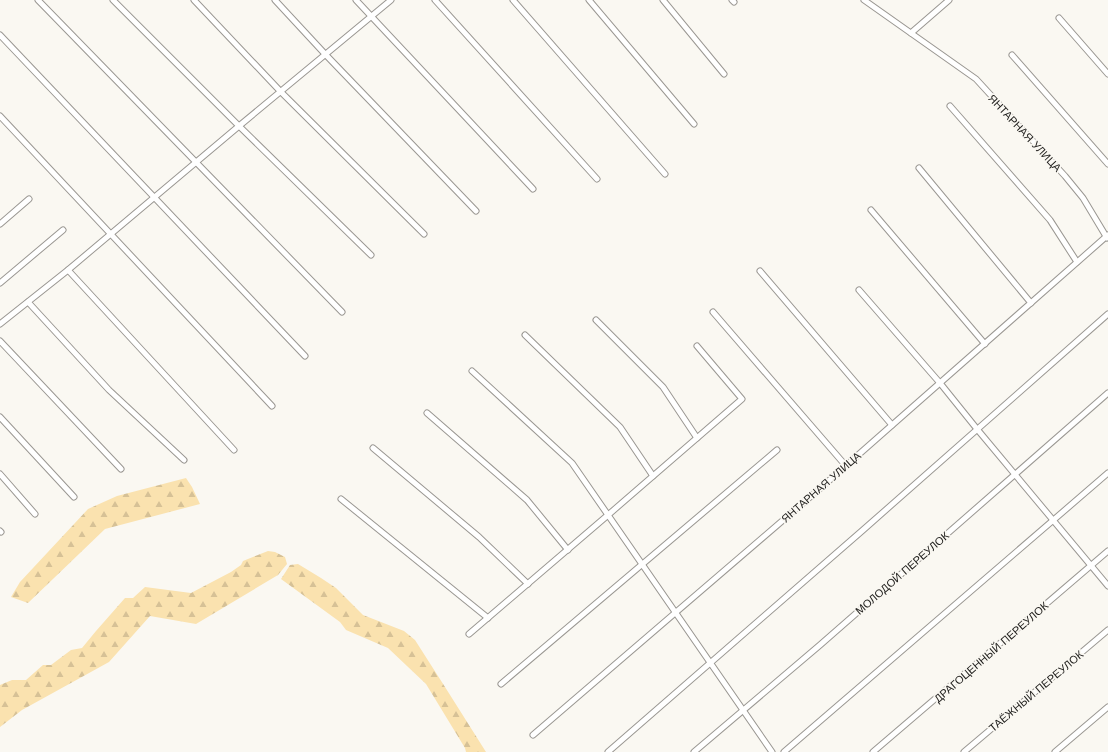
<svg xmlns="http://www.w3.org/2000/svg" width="1108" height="752" font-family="'Work Sans',sans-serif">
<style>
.forest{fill:url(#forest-firs)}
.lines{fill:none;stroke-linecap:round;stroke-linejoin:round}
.street-casing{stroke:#9a9792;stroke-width:7}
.street{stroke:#fff;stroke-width:5}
.labels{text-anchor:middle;stroke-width:3.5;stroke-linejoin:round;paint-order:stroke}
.street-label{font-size:11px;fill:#1d1c1a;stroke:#faf8f2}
</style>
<defs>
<pattern id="forest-firs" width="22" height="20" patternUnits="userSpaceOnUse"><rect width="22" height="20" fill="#fae2af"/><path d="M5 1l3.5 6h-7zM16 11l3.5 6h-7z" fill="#d6c196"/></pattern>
</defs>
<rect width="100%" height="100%" fill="#faf8f2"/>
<g class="forest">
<path d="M186,478L192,487L200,504L105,529L28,603L11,597L20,582L88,509L117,496Z"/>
<path d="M268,551L275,552L285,557L287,564L278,575L196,624L150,616L109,662L22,710L0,727V685L12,680H26L43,665H51L71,650L82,648L96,631L125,598H133L145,587L191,593L231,572L241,565L243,561Z"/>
<path d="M298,564L321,578L336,588L363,615L404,631L415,640L445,687L486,752H466L465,748L426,684L388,648L346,630L340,622L281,579L290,565Z"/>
</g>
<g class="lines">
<g class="street-casing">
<g id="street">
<path d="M38,0L342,312"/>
<path d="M113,0L239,126L371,255"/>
<path d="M194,0L281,92L424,234"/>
<path d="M275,0L325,54L476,211"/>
<path d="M356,0L533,189"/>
<path d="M435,0L597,179"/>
<path d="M513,0L665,174"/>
<path d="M589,0L694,124"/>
<path d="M663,0L724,74"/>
<path d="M732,0L734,2"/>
<path d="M864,0L976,79L1065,176L1083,198L1107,238"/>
<path d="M1059,18L1108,74"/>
<path d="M911,33L949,0"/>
<path d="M0,35L305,356"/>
<path d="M1012,55L1108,164"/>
<path d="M950,106L1050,220L1077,262"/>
<path d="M0,116L272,406"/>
<path d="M919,168L1031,303"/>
<path d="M871,210L985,344"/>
<path d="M0,224L29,199"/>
<path d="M760,271L892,425"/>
<path d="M0,283L63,230"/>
<path d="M859,290L940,383L977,429L1108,586"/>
<path d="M28,302L109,390L184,460"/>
<path d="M713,312L846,466"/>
<path d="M596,320L663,387L697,438"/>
<path d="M0,324L68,270"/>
<path d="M525,335L620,427L653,476"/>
<path d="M0,341L121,469"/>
<path d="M472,371L572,463L772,752"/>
<path d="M427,413L527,500L568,550"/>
<path d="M0,417L74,497"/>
<path d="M373,448L479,537L528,584"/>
<path d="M234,450L68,270L239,126L391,0"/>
<path d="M0,474L35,514"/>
<path d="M341,499L488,618"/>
<path d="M0,531L1,532"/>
<path d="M469,634L608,515L742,399L697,346"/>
<path d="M501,684L777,450"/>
<path d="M533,735L824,485L1108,235"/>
<path d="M608,752L863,530L1108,314"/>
<path d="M694,752L820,645L1108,393"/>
<path d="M784,752L1108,473"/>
<path d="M873,752L1108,551"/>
<path d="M964,752L1108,630"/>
<path d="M1055,752L1108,707"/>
</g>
</g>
<use href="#street" class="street"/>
</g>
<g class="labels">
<g class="street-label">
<text transform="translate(1025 133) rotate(47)" y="4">ЯНТАРНАЯ УЛИЦА</text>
<text transform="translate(821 487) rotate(-41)" y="4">ЯНТАРНАЯ УЛИЦА</text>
<text transform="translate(902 573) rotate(-41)" y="4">МОЛОДОЙ ПЕРЕУЛОК</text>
<text transform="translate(991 652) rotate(-41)" y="4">ДРАГОЦЕННЫЙ ПЕРЕУЛОК</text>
<text transform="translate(1036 691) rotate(-40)" y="4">ТАЁЖНЫЙ ПЕРЕУЛОК</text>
</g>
</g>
</svg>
